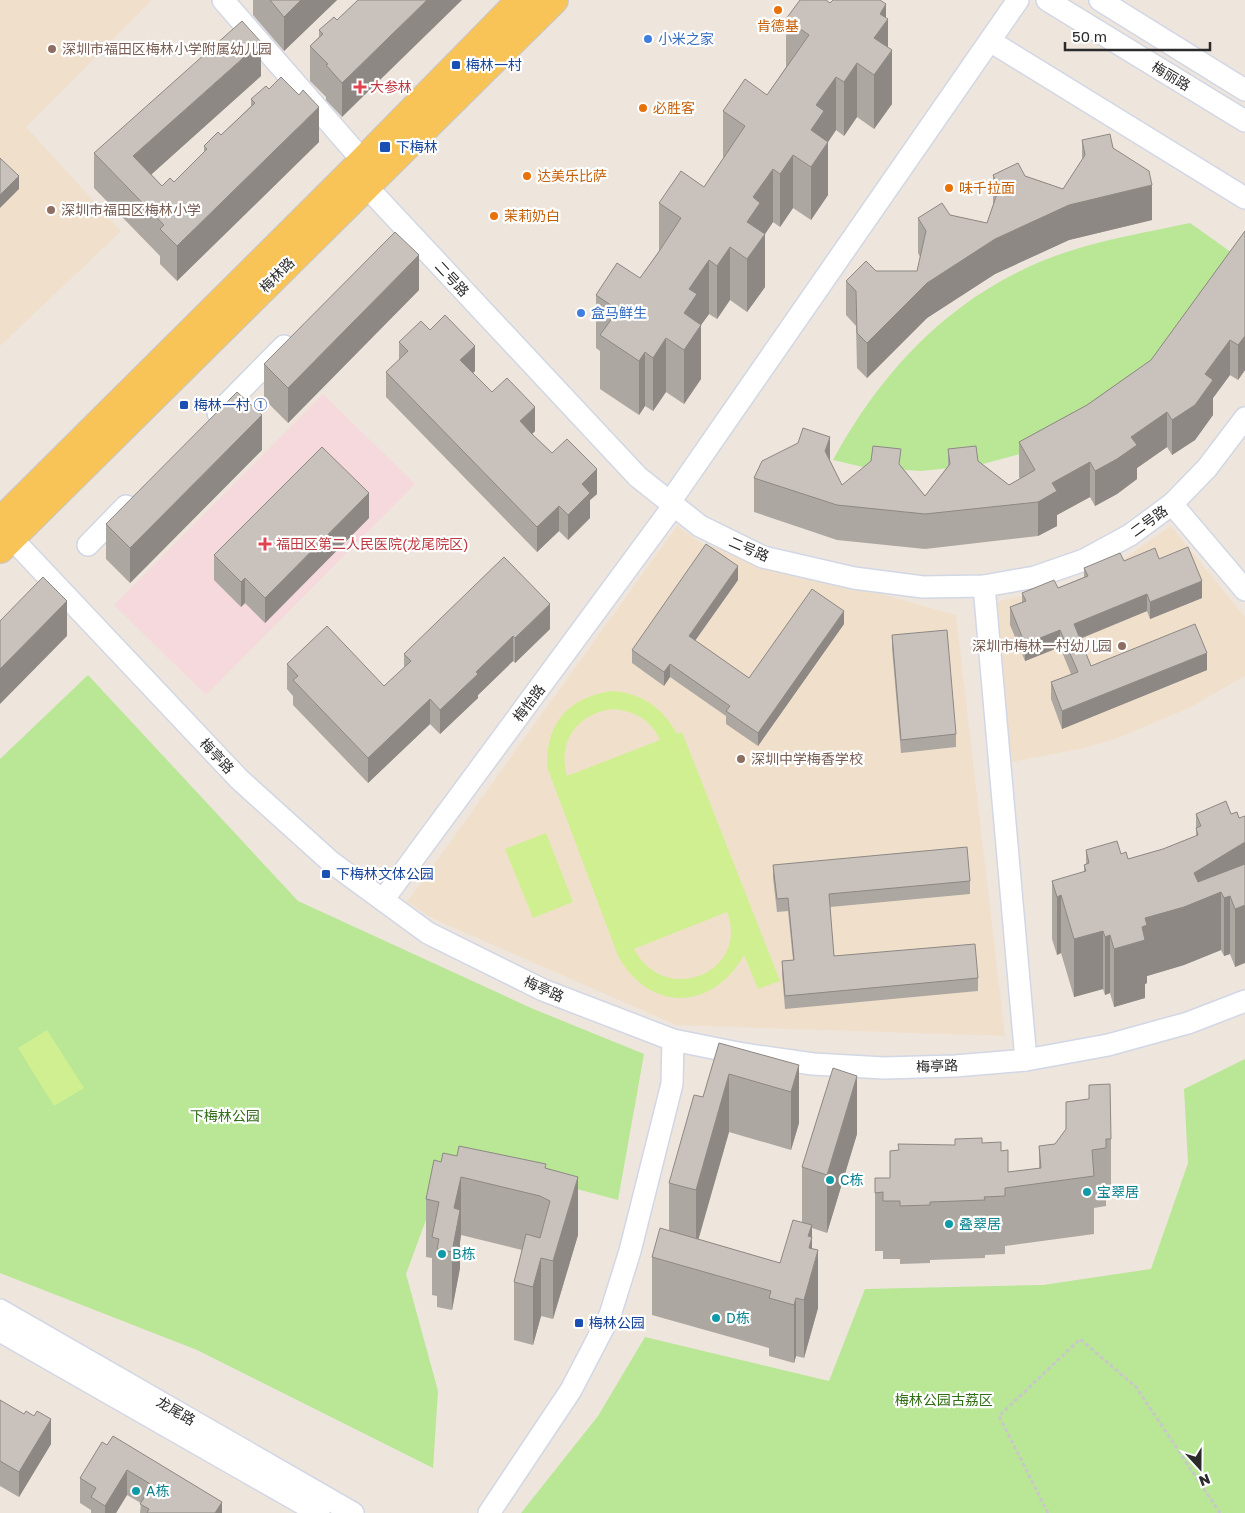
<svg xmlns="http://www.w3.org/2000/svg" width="1245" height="1513" font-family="'Golos Text','Noto Sans SC',sans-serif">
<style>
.education{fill:#f0e0cb}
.medical{fill:#f5d9dd}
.green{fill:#b9e796}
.pitch{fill:#d0ef91;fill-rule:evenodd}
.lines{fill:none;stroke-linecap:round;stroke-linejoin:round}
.minor-casing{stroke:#d2d7e5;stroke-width:24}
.major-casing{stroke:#c8c8c8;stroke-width:30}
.path{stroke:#c8c8c8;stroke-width:3;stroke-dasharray:4 2.5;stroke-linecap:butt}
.minor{stroke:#fff;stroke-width:21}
.major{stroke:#f8c357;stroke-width:28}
.wall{fill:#ada7a2}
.shaded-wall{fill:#8d8884}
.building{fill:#c9c2bc;stroke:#8d8884}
.food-dot{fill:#e8710a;stroke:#fff;stroke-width:2}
.shop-dot{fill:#3f7fe0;stroke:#fff;stroke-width:2}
.education-dot{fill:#8d6e63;stroke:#fff;stroke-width:2}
.transit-dot{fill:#1a4fb4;stroke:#fff;stroke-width:2}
.health-dot{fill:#e0444e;stroke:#fff;stroke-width:2}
.culture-dot{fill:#0f9aa8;stroke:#fff;stroke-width:2}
.labels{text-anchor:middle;stroke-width:4.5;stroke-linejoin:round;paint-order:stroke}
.food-label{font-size:14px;fill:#c56008;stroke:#fff;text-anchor:start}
.shop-label{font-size:14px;fill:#366cbe;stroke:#fff;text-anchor:start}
.education-label{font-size:14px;fill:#785e54;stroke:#fff;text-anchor:start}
.transit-label{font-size:14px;fill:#164399;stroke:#fff;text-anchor:start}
.street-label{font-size:14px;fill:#2b2b2b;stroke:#fff}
.health-label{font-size:14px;fill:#be3a42;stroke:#fff;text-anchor:start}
.park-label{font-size:14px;fill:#306d16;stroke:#fff}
.culture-label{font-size:14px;fill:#0d838f;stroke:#fff;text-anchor:start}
</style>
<rect width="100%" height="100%" fill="#eee5dc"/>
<g class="education">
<path d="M0,0H152L26,127L121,231L0,346Z"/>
<path d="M677,526L703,544L956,615L1005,1036L676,1025L434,919L407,902Z"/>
<path d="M1171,526L1245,617V676L1187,709L1120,737L1085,748L1011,762L995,602L1058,588L1118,563Z"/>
</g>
<path class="medical" d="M323,394L415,484L206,695L114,605Z"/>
<g class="green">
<path d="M1190,223L1238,257L1148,379L1035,450L979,465L921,471L863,467L833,460C890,355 973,276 1090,245C1123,236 1157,230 1190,223Z"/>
<path d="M88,675L298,901L531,1008L644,1054L618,1200L450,1155L406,1274L438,1391L433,1468L197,1350L0,1273V759Z"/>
<path d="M1245,1059V1513H521L598,1416L645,1337L829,1381L865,1289L1043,1285L1151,1269L1188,1163L1184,1089Z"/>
</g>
<g class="pitch">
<path d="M613,691C643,694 662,707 677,734L682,732L780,981L758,989L744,955C713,1011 650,1013 618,956L547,767C546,722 569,697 613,691ZM613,709C635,711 651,720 660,740L567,776C557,741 578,713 613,709ZM727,912C750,972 666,1008 634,949Z"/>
<path d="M546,833L573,902L533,918L505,849Z"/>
<path d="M47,1030L84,1088L54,1106L18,1048Z"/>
</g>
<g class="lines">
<g class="minor-casing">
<g id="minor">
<path d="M223,0L363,161"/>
<path d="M1047,0L1245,121"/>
<path d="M1100,0L1245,90"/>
<path d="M990,41L1245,198"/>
<path d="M366,186L638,477L700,526L763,557L854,578L923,587L984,586L1035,577L1084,560L1130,535L1172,504L1207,468L1245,418"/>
<path d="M218,413L284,346"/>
<path d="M670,502L1018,0"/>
<path d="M1172,504L1245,590"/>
<path d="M2,528L239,779L331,862L428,933L543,990L673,1040L743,1054L813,1064L884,1068L955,1066L1026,1060L1108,1045L1188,1023L1245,1001"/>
<path d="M88,545L126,506"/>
<path d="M984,586L1026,1060"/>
<path d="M383,900L674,505"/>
<path d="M0,1310L353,1513"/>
<path d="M0,1331L319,1513"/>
<path d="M489,1513L571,1390L610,1315L630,1251L672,1084L673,1040"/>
</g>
</g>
<g class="major-casing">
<g id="major">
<path d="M0,522L363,161L521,0"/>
<path d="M0,549L554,0"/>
</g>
</g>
<path class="path" d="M1048,1513L999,1416L1080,1339L1136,1387L1220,1513"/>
<use href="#minor" class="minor"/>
<use href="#major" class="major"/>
</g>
<g class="wall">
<path d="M253,0H337L284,51L253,15Z"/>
<path d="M358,0L342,117L326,100V97L310,81V46L319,37V30L337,20Z"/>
<path d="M830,3L886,18L892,104L874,129L857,117L844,136L836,130L828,142V195L811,220L793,208L780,227L773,222L765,234V287L747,312L730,300L717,319L709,314L701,325V379L684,404L666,392L653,411L645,406L639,415L600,389V351L596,348V295L640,278L659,251V203L704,187L723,159V111L767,95L786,67V19Z"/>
<path d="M261,76L151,174L162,186L174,182L204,152V146L221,135L251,106V99L319,142L177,281L160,264V256L94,188V153Z"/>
<path d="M1082,140L1113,148L1152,220L1069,240L995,274L927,318L867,378L857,368L856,326L846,315V281L876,271H917L920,257L918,253V218L950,215L987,223L993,206V175L1025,176L1063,189L1082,160Z"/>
<path d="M1245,231V370L1238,380L1230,375L1213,398V415L1195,440L1172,455L1167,447L1137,468V479L1117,494L1095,506L1090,497L1057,515V526L1038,536L925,549L837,540L754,512V478L830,461L842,485L901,466L925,496L948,466V449L978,461L1009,485L1020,479L1019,477V442L1087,405L1151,360Z"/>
<path d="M419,290L288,423L264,399V364Z"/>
<path d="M430,330L475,371L473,373L492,392L535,431L532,434L552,453L597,494L590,500V518L568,540L559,531L537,552L386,397V372L399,360V342Z"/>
<path d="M262,450L130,583L106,559V524Z"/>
<path d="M369,518L265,623L245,603L241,607L214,580V555Z"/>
<path d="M1159,559L1202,598L1150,619L1147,611L1080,639L1091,666L1207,670L1062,729L1051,699V682L1071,674L1060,647L1025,661L1010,625V607L1022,602V593L1058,588L1084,577V568L1124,561Z"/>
<path d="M738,580L695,641L749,678L844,624L758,746L726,724V716L670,677L664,686L632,663V650Z"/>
<path d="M550,629L515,663L513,661L478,695V698L440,734L430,724L368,783L293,705V696L287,689V664L384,686L404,668V654Z"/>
<path d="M892,635L956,734V747L901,753L892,648Z"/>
<path d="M1237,812L1235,967L1230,954L1224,956L1221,950L1184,965L1147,976V983L1145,984V998L1114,1007L1110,993L1105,995L1103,989L1074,997L1061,953L1057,955L1052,939V881L1084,872V865L1086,864V850L1121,854L1128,859L1163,849L1196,836V814H1231Z"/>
<path d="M773,865L970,881V894L830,907L834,956L978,978V991L785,1009L782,974V961L793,960L788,911L777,912L773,878Z"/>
<path d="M719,1043L799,1065V1123L791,1150L729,1132L698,1239L780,1263L802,1222V1167L857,1134L827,1233L812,1228V1248L818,1308L804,1358L796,1356L794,1363L769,1356V1348L652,1315V1257L669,1231V1183L703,1097Z"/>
<path d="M1089,1099L1111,1139V1197H1106V1206L1094,1208V1234L1005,1246V1254L985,1255V1258L930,1260V1263L900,1264V1259H883V1251H875V1178H890V1151L982,1143L1001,1151L1008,1172L1039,1168V1146L1055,1144Z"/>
<path d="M457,1156L546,1168L578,1235L553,1319L541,1316L533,1345L514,1340V1282L522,1250L461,1235L460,1242V1268L452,1310L437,1307V1296L432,1295V1258L426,1257V1199L441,1162Z"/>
<path d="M0,1400L51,1444L19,1497L0,1486Z"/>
<path d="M107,1445L222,1513H140L141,1503L127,1495L116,1513H91V1510L80,1503V1478Z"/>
</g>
<g class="shaded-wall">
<path d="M301,0H337L284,51V17Z"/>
<path d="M427,0H462L342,117V83Z"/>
<path d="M886,4V21L888,19V56L892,50V104L874,129V38L880,14Z"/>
<path d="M261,42V76L133,191V156Z"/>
<path d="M857,63V117L844,136V82Z"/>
<path d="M836,77V130L824,148L828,142V195L811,220V130L816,105Z"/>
<path d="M319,107V142L177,281V246Z"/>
<path d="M793,155V208L780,227V174Z"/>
<path d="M773,169V222L765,234V287L747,312V222L753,197Z"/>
<path d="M19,176V189L0,208V195Z"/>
<path d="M1152,185V220L1069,240L995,274L927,318L867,378V343L927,283L995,239L1069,205Z"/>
<path d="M730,247V300L717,319V266Z"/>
<path d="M419,255V290L288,423V388Z"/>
<path d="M709,260V314L701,325V379L684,404V313L689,289Z"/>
<path d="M1245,336V370L1238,380V345Z"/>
<path d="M666,338V392L653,411V358Z"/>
<path d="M1230,340V375L1213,398V415L1195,440L1172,455V420Z"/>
<path d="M475,346V371L460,385V360Z"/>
<path d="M645,352V406L639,415V361Z"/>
<path d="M535,407V431L520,446V421Z"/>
<path d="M1167,412V447L1137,468V479L1117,494L1095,506V471L1131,437Z"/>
<path d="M262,415V450L130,583V548Z"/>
<path d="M830,437V472L825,451Z"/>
<path d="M1090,462V497L1057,515V526L1038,536V502L1052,483Z"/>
<path d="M597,469V494L590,500V518L568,540V515L582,484Z"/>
<path d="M369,493V518L265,623V598Z"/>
<path d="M559,506V531L537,552V527Z"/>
<path d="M738,566V580L689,649V636Z"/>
<path d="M245,578V603L241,607V582Z"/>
<path d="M1202,581V598L1150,619V602Z"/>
<path d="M1147,594V611L1074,641V624Z"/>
<path d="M67,601V636L0,704V669Z"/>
<path d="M550,604V629L515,663V638Z"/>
<path d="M844,611V624L758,746V733Z"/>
<path d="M1060,630V647L1025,661V644Z"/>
<path d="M513,636V661L478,695V698L440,734V710L476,672Z"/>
<path d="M1207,653V670L1062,729V711Z"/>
<path d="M670,664V677L664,686V672Z"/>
<path d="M430,699V724L368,783V758Z"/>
<path d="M1245,842V900L1230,896V954L1224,956V898L1221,892V950L1184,965L1147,976V983L1145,984V998L1114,1007V949L1142,927L1145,918L1194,873Z"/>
<path d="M1061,895V953L1057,955V897Z"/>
<path d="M1245,905V963L1235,967V909Z"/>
<path d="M1103,931V989L1074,997V939Z"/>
<path d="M1110,935V993L1105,995V937Z"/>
<path d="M799,1065V1123L791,1150V1092Z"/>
<path d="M729,1074V1132L696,1248V1190Z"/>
<path d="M857,1076V1134L827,1233V1175Z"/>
<path d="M461,1177V1235L460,1242V1268L452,1310V1252L454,1208Z"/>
<path d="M578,1177V1235L553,1319V1261Z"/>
<path d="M812,1225V1273L818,1250V1308L804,1358V1300L808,1236Z"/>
<path d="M541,1258V1316L533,1345V1287Z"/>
<path d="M796,1298V1356L794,1363V1305Z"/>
<path d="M51,1419V1444L19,1497V1472Z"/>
<path d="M127,1470V1495L116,1513H105V1506Z"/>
<path d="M222,1502V1513H215Z"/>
</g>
<g class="building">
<path d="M270,0H301L284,17Z"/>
<path d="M358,0H427L342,83L326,65L328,64L310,46L323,34L319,30L334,17L337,20Z"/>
<path d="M800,0H826L830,3L833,0H880L886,4L880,14L888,19L874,38L892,50L874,75L857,63L844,82L836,77L816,105L824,111L811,130L828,142L811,167L793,155L780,174L773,169L753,197L760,203L747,222L765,234L747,259L730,247L717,266L709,260L689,289L697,294L684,313L701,325L684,350L666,338L653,358L645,352L639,361L600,335L618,310L596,295L617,263L640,278L658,253L681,218L659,203L681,171L704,187L745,126L723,111L745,79L767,95L809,35L786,19Z"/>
<path d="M242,21L261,42L133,156L162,186L170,178L174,182L207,149L204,146L218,132L221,135L255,103L251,99L266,86L269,89L281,77L299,95L303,90L319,107L177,246L160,229L164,225L94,153Z"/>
<path d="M1110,134L1113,148L1149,171L1152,185L1069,205L995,239L927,283L867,343L857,333L856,291L846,281L866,261L876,271H917L926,231L918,218L942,203L950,215L987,223L999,188L993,175L1018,163L1025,176L1063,189L1085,155L1082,140Z"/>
<path d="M0,158L19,176L0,195Z"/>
<path d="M1245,231V336L1238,345L1230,340L1205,374L1213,380L1195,405L1172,420L1167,412L1131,437L1137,445L1117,459L1095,471L1090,462L1052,483L1057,491L1038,502L925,514L837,505L754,478L762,461L798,443L803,428L830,437L825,451L842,485L871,461L873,446L901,449L899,464L925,496L950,464L948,449L976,446L978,461L1009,485L1035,470L1019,442L1087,405L1151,360Z"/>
<path d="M395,232L419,255L288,388L264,364Z"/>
<path d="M445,315L475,346L460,360L492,392L507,378L535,407L520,421L533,435L552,453L567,439L597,469L582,484L590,493L568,515L559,506L537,527L386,372L408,351L399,342L421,321L430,330Z"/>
<path d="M237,392L262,415L130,548L106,524Z"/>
<path d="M322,447L369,493L265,598L245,578L241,582L214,555Z"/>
<path d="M706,544L738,566L689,636L749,678L812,589L844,611L758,733L726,711L730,706L670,664L664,672L632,650Z"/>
<path d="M1188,547L1202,581L1150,602L1147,594L1074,624L1091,666L1195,624L1207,653L1062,711L1051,682L1078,672L1060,630L1025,644L1010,607L1026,601L1022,593L1054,580L1058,588L1088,576L1084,568L1120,553L1124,561L1155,548L1159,559Z"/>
<path d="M504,557L550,604L515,638L513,636L476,672L478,674L440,710L430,699L368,758L293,680L298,676L287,664L327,626L384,686L411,661L404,654Z"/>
<path d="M43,577L67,601L0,669V621Z"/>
<path d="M947,630L956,734L901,740L892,635Z"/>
<path d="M1226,801L1231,814L1237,812L1239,818L1245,816V842L1194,873L1198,882L1245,864V905L1235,909L1230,896L1224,898L1221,892L1184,907L1145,918L1147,925L1142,927L1145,940L1114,949L1110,935L1105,937L1103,931L1074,939L1061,895L1057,897L1052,881L1086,871L1084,865L1089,863L1086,850L1117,841L1121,854L1126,852L1128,859L1163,849L1198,835L1196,828L1201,826L1196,814Z"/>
<path d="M967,847L970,881L829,894L834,956L975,944L978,978L785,996L782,961L794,960L788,898L777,899L773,865Z"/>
<path d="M719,1043L799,1065L791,1092L729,1074L696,1190L669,1183L694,1095L703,1097Z"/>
<path d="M833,1068L857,1076L827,1175L802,1167Z"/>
<path d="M1110,1084L1111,1139H1106V1148L1092,1150L1094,1176L1005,1188V1196L984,1197L985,1200L930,1202V1205L900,1206V1201H883V1192L875,1193V1178H890V1151L899,1150L898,1144L955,1145V1139L982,1138V1143L1001,1142V1151L1008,1150V1172L1041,1168L1039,1146L1055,1144L1066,1129V1102L1089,1099V1085Z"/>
<path d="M459,1146L546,1164L545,1168L578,1177L553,1261L541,1258L533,1287L514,1282L526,1234L540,1238L550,1201L540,1196L461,1177L454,1208L460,1210L452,1252L437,1249L439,1239L432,1237L439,1202L426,1199L434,1160L441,1162L443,1153L457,1156Z"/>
<path d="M793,1220L812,1225L808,1236L812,1237L809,1248L818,1250L804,1300L796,1298L794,1305L769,1298L771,1291L652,1257L660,1228L780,1263Z"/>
<path d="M0,1400L24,1414L26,1411L34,1416L37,1411L51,1419L19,1472L0,1461Z"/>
<path d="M113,1436L222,1502L215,1513H147L149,1509L140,1504L152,1485L127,1470L105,1506L91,1497L96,1488L80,1478L102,1442L107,1445Z"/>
</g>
<g class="food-dot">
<circle cx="778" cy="10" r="5"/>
<circle cx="643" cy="108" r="5"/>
<circle cx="527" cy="176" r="5"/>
<circle cx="949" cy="188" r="5"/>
<circle cx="494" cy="216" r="5"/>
</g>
<g class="shop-dot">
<circle cx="648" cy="39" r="5"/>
<circle cx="581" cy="313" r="5"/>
</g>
<g class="education-dot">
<circle cx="52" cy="49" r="5"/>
<circle cx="51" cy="210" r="5"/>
<circle cx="1122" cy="646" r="5"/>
<circle cx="741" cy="759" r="5"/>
</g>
<g class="transit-dot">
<rect x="451" y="60" width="10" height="10" rx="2.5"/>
<rect x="379" y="141" width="12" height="12" rx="2.5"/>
<rect x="179" y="400" width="10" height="10" rx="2.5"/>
<rect x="321" y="869" width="10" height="10" rx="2.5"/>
<rect x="574" y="1318" width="10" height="10" rx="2.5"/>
</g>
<g class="health-dot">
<path d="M357.5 79.5h5v5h5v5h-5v5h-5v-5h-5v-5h5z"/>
<path d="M262.5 536.5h5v5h5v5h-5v5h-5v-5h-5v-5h5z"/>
</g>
<g class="culture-dot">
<circle cx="830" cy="1180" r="5"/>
<circle cx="1087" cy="1192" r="5"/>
<circle cx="949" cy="1224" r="5"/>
<circle cx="442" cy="1254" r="5"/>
<circle cx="716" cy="1318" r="5"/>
<circle cx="136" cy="1491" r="5"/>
</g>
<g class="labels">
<g class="food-label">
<text x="778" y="31" text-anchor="middle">肯德基</text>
<text x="653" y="113">必胜客</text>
<text x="537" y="181">达美乐比萨</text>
<text x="959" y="193">味千拉面</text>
<text x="504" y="221">茉莉奶白</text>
</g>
<g class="shop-label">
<text x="658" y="44">小米之家</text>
<text x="591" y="318">盒马鲜生</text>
</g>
<g class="education-label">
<text x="62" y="54">深圳市福田区梅林小学附属幼儿园</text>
<text x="61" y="215">深圳市福田区梅林小学</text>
<text x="1112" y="651" text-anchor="end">深圳市梅林一村幼儿园</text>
<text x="751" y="764">深圳中学梅香学校</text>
</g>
<g class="transit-label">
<text x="466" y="70">梅林一村</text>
<text x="396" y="152">下梅林</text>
<text x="194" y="410">梅林一村 ①</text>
<text x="336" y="879">下梅林文体公园</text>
<text x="589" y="1328">梅林公园</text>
</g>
<g class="street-label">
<text transform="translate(1171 76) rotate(31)" y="5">梅丽路</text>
<text transform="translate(277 275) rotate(-45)" y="5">梅林路</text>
<text transform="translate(452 279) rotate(47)" y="5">二号路</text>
<text transform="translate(1149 521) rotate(-36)" y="5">二号路</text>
<text transform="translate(749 549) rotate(23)" y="5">二号路</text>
<text transform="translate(529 703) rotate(-53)" y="5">梅怡路</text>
<text transform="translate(217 756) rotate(47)" y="5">梅亭路</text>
<text transform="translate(544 989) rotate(24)" y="5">梅亭路</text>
<text transform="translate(937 1066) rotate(-2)" y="5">梅亭路</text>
<text transform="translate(176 1411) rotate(30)" y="5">龙尾路</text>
</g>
<g class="health-label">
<text x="370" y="92">大参林</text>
<text x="276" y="549">福田区第二人民医院(龙尾院区)</text>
</g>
<g class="park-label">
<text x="225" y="1121">下梅林公园</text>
<text x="944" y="1405">梅林公园古荔区</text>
</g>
<g class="culture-label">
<text x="840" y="1185">C栋</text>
<text x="1097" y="1197">宝翠居</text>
<text x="959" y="1229">叠翠居</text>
<text x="452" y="1259">B栋</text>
<text x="726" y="1323">D栋</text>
<text x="146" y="1496">A栋</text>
</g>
</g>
<g transform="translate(1200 1468) rotate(159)" stroke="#ffffff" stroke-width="4" paint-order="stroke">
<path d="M0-4L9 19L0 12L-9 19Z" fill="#2b2b2b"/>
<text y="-8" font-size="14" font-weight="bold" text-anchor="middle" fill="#2b2b2b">N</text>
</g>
<path d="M1065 42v8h145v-8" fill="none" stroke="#2b2b2b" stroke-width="2.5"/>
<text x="1072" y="42" font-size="15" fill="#2b2b2b" stroke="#ffffff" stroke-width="4" paint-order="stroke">50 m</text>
</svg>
